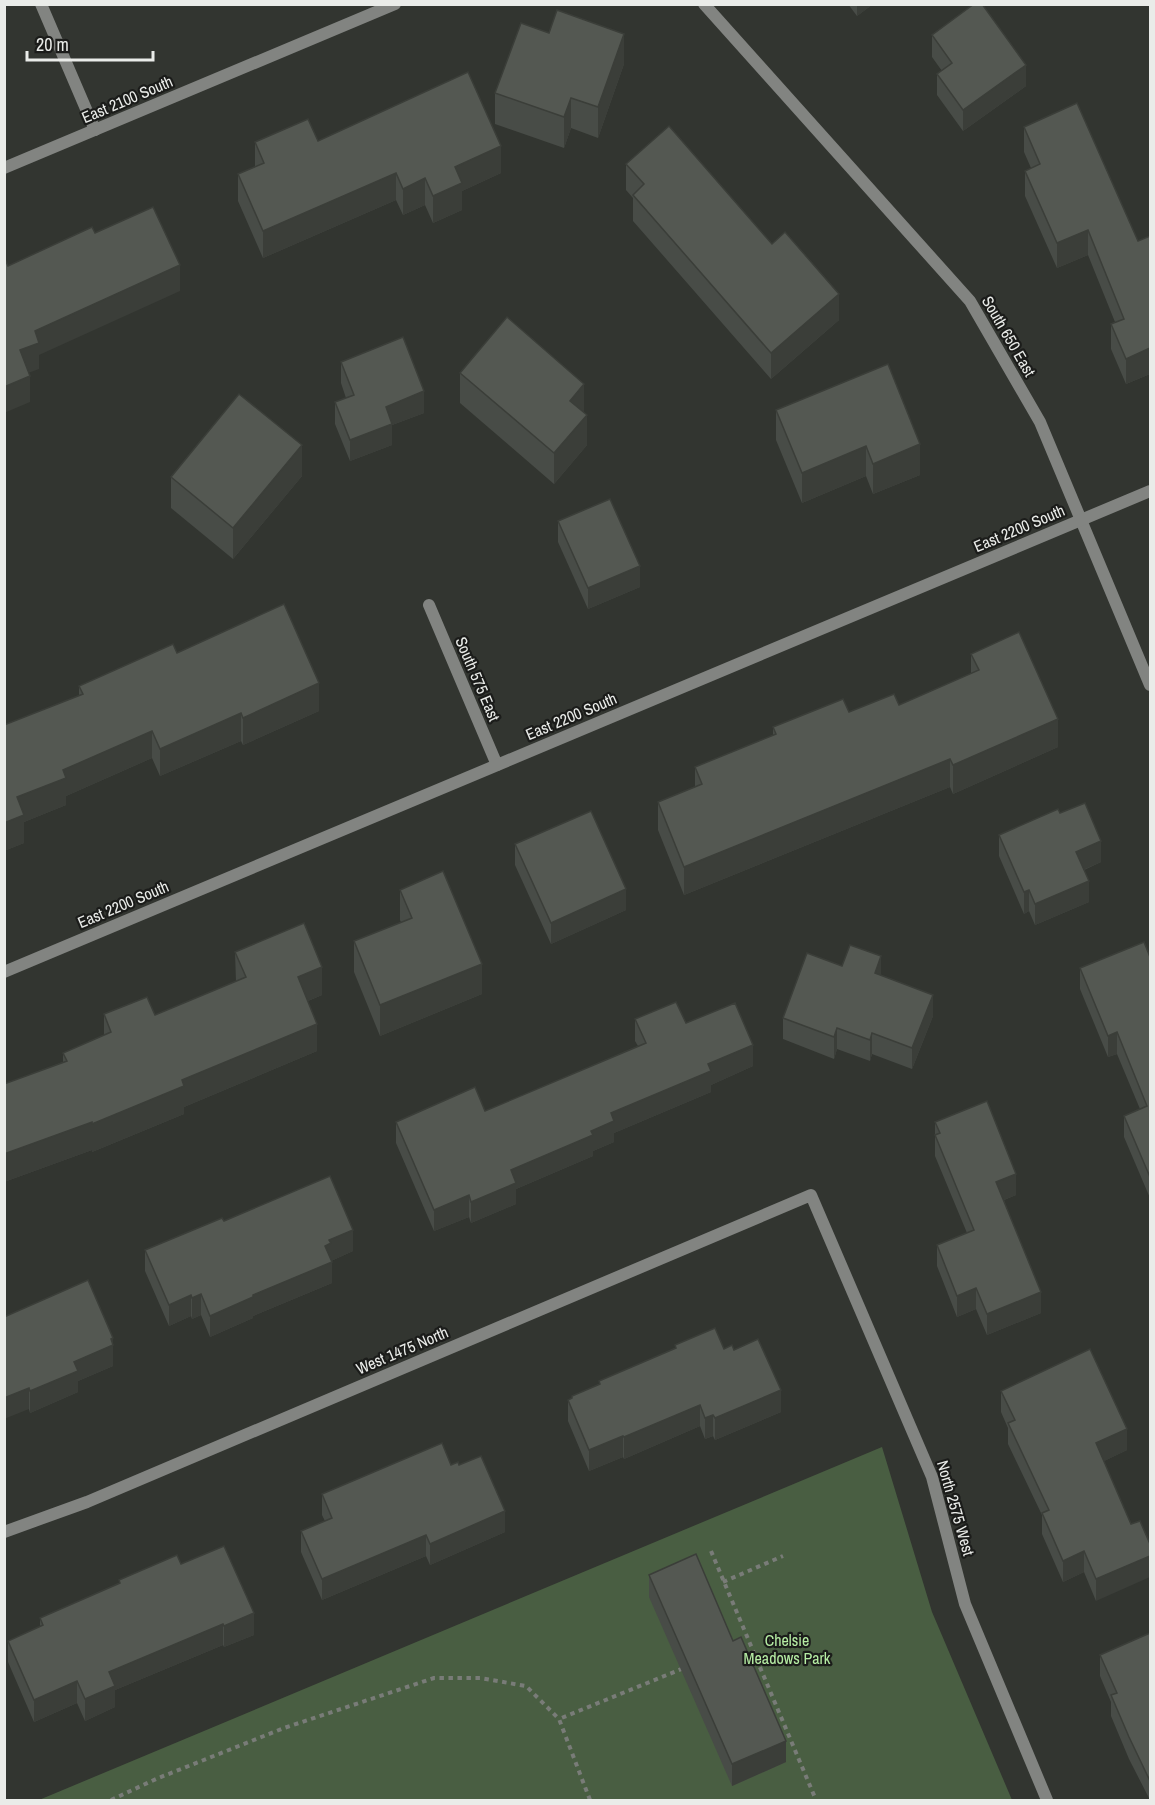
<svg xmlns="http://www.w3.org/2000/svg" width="1155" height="1805" font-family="'Archivo Narrow',sans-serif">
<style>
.green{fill:#495e42}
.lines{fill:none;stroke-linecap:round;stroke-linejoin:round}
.path{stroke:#797c78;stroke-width:4;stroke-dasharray:4.5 4.5;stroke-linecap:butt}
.street{stroke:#828481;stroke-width:12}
.wall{fill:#484c47}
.shaded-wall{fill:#3b3e39}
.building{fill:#545852;stroke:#3b3e39;stroke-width:1.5}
.labels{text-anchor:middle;stroke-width:4.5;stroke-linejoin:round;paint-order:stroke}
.street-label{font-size:16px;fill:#eaece9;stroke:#1b1c1a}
.park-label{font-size:16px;fill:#b6eda4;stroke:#1b1c1a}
</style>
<rect width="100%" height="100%" fill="#323530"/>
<path class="green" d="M882,1447L932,1612L1012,1800H39Z"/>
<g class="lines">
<g class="path">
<path d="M711,1551L816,1800"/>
<path d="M723,1582L783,1556"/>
<path d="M111,1800L156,1779L284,1728L434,1678H480L526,1686L559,1719"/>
<path d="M590,1800L559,1719L684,1668"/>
</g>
<g class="street">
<path d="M41,4L95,130"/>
<path d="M704,4L970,301L1040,422L1150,685"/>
<path d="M4,168L395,4"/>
<path d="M429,605L497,765"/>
<path d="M4,972L1150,491"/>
<path d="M4,1532L87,1502L811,1195L932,1477L965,1604L1047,1800"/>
</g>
</g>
<g class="wall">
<path d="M848,4H873L857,16Z"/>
<path d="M549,33L624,64L598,138L571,128L564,148L495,124V93Z"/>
<path d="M932,35L1026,86L963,131L937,95V74L942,71L932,57Z"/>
<path d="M1024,127L1138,241L1150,236V374L1126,384L1111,349V324L1115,322L1088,255L1057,268L1025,196V171L1031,168L1024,152Z"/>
<path d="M318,141L501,173L462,191V210L433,223L425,205L403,215L396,200L263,258L238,201V174L255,167V142Z"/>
<path d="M626,164L772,244L839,320L771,379L633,221V198L626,190Z"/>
<path d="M341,362L424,413L392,425V445L350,461L335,424V402L346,398L341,383Z"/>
<path d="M460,373L587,445L554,484L460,403Z"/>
<path d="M776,410L920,444V475L873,494L866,476L802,503L776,440Z"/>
<path d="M302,476L233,559L171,508V477Z"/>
<path d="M558,521L640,587L588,609L558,542Z"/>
<path d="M177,653L319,711L243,745L241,741L160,776L152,758L66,796V805L24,822V843L4,851L79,695V686Z"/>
<path d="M971,654L1058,747L953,794L950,787L684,895L658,830V802L695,787V767L773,736V727L849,712L899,705L971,674Z"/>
<path d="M1060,813L1101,862L1084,870L1089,902L1035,925L1029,911L1024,914L999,856V835Z"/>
<path d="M515,844L626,910L551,944L515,865Z"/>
<path d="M400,890L482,994L380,1036L354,972V941L401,922L400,920Z"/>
<path d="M235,952L322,995L308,1001L317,1051L184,1107V1114L92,1152V1150L4,1182V1084L63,1062V1053L104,1035V1014L155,1015L236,982Z"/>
<path d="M1150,957V1198L1124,1137V1116L1140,1109L1117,1054L1108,1057L1080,989V968Z"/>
<path d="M842,966L881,975L933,1016L912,1069L872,1054L870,1061L837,1049L834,1059L783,1039V1018Z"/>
<path d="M635,1019L686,1023L753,1066L711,1085V1092L614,1133V1142L593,1151V1156L516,1189V1204L471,1223L469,1217L434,1231L396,1143V1122L485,1111L638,1046L635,1041Z"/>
<path d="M935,1122L1016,1195L1004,1200L1041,1313L987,1335L976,1309L957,1317L937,1266V1245L967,1233L935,1156Z"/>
<path d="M224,1221L353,1251L331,1261L332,1283L253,1316V1318L210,1337L201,1315L192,1319L191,1316L169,1326L145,1271V1250Z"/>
<path d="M4,1317L113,1338V1366L78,1381V1392L30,1413Z"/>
<path d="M675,1345L734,1350L781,1412L715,1440L713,1436L705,1439L700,1426L624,1459L623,1457L589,1471L568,1421V1400L572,1398V1396L599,1384V1381L675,1348Z"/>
<path d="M1001,1391L1127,1450L1104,1461L1096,1601L1084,1572L1063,1582L1042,1534V1515L1008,1444V1428L1001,1412Z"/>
<path d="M451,1465H459L505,1532L430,1565L426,1556L322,1600L301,1552V1531L325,1521L322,1515V1494Z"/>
<path d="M181,1564L254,1635L224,1647L223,1645L115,1690V1707L85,1721L77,1703L34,1722L8,1662V1641L40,1627V1618L119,1583V1580Z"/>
<path d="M649,1575L733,1641L786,1762L732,1786L649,1597Z"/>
<path d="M1150,1633V1800L1129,1759L1111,1716V1702L1100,1676V1655Z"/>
</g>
<g class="shaded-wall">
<path d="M857,4H873L857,16Z"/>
<path d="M624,34V64L598,138V107Z"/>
<path d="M1026,65V86L963,131V110Z"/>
<path d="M571,98V128L564,148V117Z"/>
<path d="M501,146V173L462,191V210L433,223V196L455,167Z"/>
<path d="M396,173V200L263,258V231Z"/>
<path d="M425,178V205L403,215V189Z"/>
<path d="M1088,230V255L1057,268V243Z"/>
<path d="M180,265V291L39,355V369L20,376V350L35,331Z"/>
<path d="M839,294V320L771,379V353Z"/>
<path d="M1150,348V374L1126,384V359Z"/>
<path d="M30,376V402L4,413V387Z"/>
<path d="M584,384V414L570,401Z"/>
<path d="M424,391V413L392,425V445L350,461V440L386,407Z"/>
<path d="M587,415V445L554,484V453Z"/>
<path d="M920,444V475L873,494V464Z"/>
<path d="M302,445V476L233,559V528Z"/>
<path d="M866,446V476L802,503V473Z"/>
<path d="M640,566V587L588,609V588Z"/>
<path d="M319,683V711L243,745V718Z"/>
<path d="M241,713V741L160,776V749Z"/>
<path d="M1058,719V747L953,794V765Z"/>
<path d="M152,731V758L66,796V805L24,822V843L4,851V823L17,797L63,770Z"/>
<path d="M950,759V787L684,895V867Z"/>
<path d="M1101,841V862L1076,873V852Z"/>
<path d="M1089,881V902L1035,925V904Z"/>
<path d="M626,889V910L551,944V923Z"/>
<path d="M1029,890V911L1024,914V892Z"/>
<path d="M881,956V977L875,973Z"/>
<path d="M482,964V994L380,1036V1005Z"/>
<path d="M322,967V995L298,1005V977Z"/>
<path d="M933,995V1016L912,1069V1048Z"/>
<path d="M317,1024V1051L184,1107V1114L92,1152V1124L182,1080Z"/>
<path d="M837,1028V1049L834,1059V1037Z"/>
<path d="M1117,1032V1054L1108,1057V1036Z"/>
<path d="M872,1033V1054L870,1061V1040Z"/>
<path d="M753,1045V1066L711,1085V1092L614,1133V1142L593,1151V1156L516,1189V1204L471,1223V1202L511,1170L591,1131L611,1113L708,1064Z"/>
<path d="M92,1122V1150L4,1182V1154Z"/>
<path d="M1016,1174V1195L996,1203V1182Z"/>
<path d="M469,1195V1217L434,1231V1210Z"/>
<path d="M353,1230V1251L331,1261L332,1262V1283L253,1316V1318L210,1337V1316L253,1295L325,1246L329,1240Z"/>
<path d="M976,1288V1309L957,1317V1296Z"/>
<path d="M1041,1292V1313L987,1335V1314Z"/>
<path d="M201,1294V1315L192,1319V1298Z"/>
<path d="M191,1295V1316L169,1326V1305Z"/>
<path d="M113,1338V1366L78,1381V1392L30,1413V1391L74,1362Z"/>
<path d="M29,1388V1409L4,1419V1398Z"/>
<path d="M781,1390V1412L715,1440V1418Z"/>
<path d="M700,1405V1426L624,1459V1437Z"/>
<path d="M713,1415V1436L705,1439V1418Z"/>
<path d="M1127,1429V1450L1096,1465V1443Z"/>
<path d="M623,1436V1457L589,1471V1450Z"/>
<path d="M505,1511V1532L430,1565V1544Z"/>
<path d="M426,1535V1556L322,1600V1579Z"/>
<path d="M1084,1551V1572L1063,1582V1561Z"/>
<path d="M1150,1556V1577L1096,1601V1579Z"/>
<path d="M254,1613V1635L224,1647V1626Z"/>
<path d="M223,1624V1645L115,1690V1707L85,1721V1699L109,1672Z"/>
<path d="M77,1681V1703L34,1722V1700Z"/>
<path d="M786,1741V1762L732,1786V1764Z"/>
</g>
<g class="building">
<path d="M974,4H982L1026,65L963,110L937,74L952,63L932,35Z"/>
<path d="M557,10L624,34L598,107L571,98L564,117L495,93L521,23L549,33Z"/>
<path d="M468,72L501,146L455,167L462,183L433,196L425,178L403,189L396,173L263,231L238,174L264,163L255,142L308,119L318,141Z"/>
<path d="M1077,103L1138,241L1150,236V348L1126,359L1111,324L1124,319L1088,230L1057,243L1025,171L1040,164L1024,127Z"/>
<path d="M669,126L772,244L785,232L839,294L771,353L633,195L644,184L626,164Z"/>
<path d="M153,207L180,265L35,331L39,343L20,350L30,376L4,387V257L8,266L92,227L95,233Z"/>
<path d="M507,317L584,384L570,401L587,415L554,453L460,373Z"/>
<path d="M403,337L424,391L386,407L392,424L350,440L335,402L354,395L341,362Z"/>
<path d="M888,364L920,444L873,464L866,446L802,473L776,410Z"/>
<path d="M239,394L302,445L233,528L171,477Z"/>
<path d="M610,499L640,566L588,588L558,521Z"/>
<path d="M284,604L319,683L243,718L241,713L160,749L152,731L63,770L66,778L17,797L24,815L4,823V725L83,694L79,686L173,644L177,653Z"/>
<path d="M1019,632L1058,719L953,765L950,759L684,867L658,802L702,784L695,767L776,734L773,727L843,699L849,712L894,694L899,705L979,670L971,654Z"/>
<path d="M1085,803L1101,841L1076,852L1089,881L1035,904L1029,890L1024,892L999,835L1058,809L1060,813Z"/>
<path d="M591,811L626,889L551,923L515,844Z"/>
<path d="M443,871L482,964L380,1005L354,941L412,918L400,890Z"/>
<path d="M304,923L322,967L298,977L317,1024L182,1080L184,1086L92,1124V1122L4,1154V1084L67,1061L63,1053L111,1032L104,1014L147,997L155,1015L246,977L235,952Z"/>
<path d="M1144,942L1150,957V1177L1124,1116L1147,1106L1117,1032L1108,1036L1080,968Z"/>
<path d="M850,945L881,956L875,973L933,995L912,1048L872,1033L870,1040L837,1028L834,1037L783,1018L807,953L842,966Z"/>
<path d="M676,1002L686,1023L735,1003L753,1045L708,1064L711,1071L611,1113L614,1121L591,1131L593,1135L511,1170L516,1183L471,1202L469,1195L434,1210L396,1122L475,1087L485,1111L646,1043L635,1019Z"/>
<path d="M987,1101L1016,1174L996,1182L1041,1292L987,1314L976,1288L957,1296L937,1245L974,1230L935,1135L940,1133L935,1122Z"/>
<path d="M330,1176L353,1230L329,1240L331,1243L325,1246L332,1262L253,1295V1297L210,1316L201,1294L192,1298L191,1295L169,1305L145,1250L222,1218L224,1221Z"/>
<path d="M88,1280L113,1338L111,1339L113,1345L74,1362L78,1371L30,1391L29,1388L4,1398V1317Z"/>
<path d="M715,1328L724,1349L732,1345L734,1350L758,1339L781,1390L715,1418L713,1415L705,1418L700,1405L624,1437L623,1436L589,1450L568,1400L572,1398V1396L600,1384L599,1381L676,1348L675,1345Z"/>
<path d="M1090,1349L1127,1429L1096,1443L1131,1524L1140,1521L1150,1544V1556L1096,1579L1084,1551L1063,1561L1042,1513L1049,1510L1008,1423L1015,1420L1001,1391Z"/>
<path d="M442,1443L451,1465L458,1462L459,1465L481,1456L505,1511L430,1544L426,1535L322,1579L301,1531L332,1518L322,1494Z"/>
<path d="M224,1546L254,1613L224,1626L223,1624L109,1672L115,1686L85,1699L77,1681L34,1700L8,1641L43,1625L40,1618L120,1583L119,1580L177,1555L181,1564Z"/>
<path d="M696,1554L733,1641L741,1637L786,1741L732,1764L649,1575Z"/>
<path d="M1150,1633V1781L1129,1737L1111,1695L1117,1693L1100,1655Z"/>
</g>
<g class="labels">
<g class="street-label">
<text transform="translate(127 99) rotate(-23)" y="6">East 2100 South</text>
<text transform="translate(1009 336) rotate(60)" y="6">South 650 East</text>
<text transform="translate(1019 528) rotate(-23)" y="6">East 2200 South</text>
<text transform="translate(478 679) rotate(67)" y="6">South 575 East</text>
<text transform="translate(571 716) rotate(-23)" y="6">East 2200 South</text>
<text transform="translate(123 904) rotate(-23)" y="6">East 2200 South</text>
<text transform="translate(402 1350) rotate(-23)" y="6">West 1475 North</text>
<text transform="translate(956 1508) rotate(74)" y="6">North 2575 West</text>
</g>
<g class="park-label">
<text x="787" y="1646">Chelsie<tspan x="787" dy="18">Meadows Park</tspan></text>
</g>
</g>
<rect width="1155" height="1805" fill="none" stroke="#eaece9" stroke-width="12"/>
<path d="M27 51v9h126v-9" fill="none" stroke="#eaece9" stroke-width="3"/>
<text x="36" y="51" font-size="18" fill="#eaece9" stroke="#1b1c1a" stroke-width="4.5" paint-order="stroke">20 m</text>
</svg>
